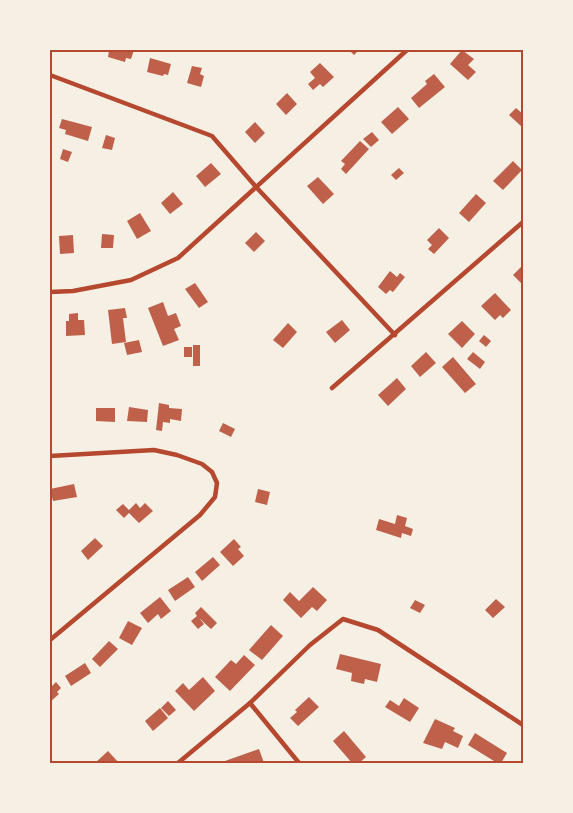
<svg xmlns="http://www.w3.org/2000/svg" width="573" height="813" font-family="'Alegreya Sans',sans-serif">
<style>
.building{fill:#bf614a}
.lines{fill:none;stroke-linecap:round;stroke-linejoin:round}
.minor{stroke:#b5482f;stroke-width:4.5}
.neatline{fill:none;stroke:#b5482f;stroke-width:2}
</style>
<rect width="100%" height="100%" fill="#f6efe4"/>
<g class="building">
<path d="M109,50L114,52L134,50L131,59L126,58L125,62L108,57Z"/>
<path d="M349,50H359L354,55Z"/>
<path d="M462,50L474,59L468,65L476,72L468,80L450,64Z"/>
<path d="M150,58L171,64L168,75L164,74L163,76L147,72Z"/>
<path d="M320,63L334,77L323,87L320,84L313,90L308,84L315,78L310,72Z"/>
<path d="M192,66L202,68L200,74L204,76L201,87L187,83Z"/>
<path d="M434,74L445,87L419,108L411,98L427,84L425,81Z"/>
<path d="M287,93L297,104L286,115L276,104Z"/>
<path d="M398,107L409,119L392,134L381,122Z"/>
<path d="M516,108L523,114V128L509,115Z"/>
<path d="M62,119L92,127L88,141L65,134L66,130L59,128Z"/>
<path d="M255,122L265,133L255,143L245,132Z"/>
<path d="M372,132L379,140L371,147L363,139Z"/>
<path d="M106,135L115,138L112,150L102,148Z"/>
<path d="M360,141L369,149L346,174L341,169L345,164L341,161Z"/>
<path d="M63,149L72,152L68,162L60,159Z"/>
<path d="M513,161L522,170L503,190L493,181Z"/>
<path d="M211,163L221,174L205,187L196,176Z"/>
<path d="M399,168L404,173L396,180L391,175Z"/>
<path d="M318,177L334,194L323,204L307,186Z"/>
<path d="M173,192L183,204L170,214L161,203Z"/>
<path d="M476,194L486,203L469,222L459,213Z"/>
<path d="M140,213L151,231L137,239L127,221Z"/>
<path d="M439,228L449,238L434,254L428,249L432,245L427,240Z"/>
<path d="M256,232L265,241L254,252L245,243Z"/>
<path d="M102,234L114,235L113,248H101Z"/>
<path d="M73,235L74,253L60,254L59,236Z"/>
<path d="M523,265V285L513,275Z"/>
<path d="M390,271L397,277L400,273L405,277L393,292L390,290L386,294L378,287Z"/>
<path d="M195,283L208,302L199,308L185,289Z"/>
<path d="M495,293L511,310L503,318L500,315L495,320L481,306Z"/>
<path d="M163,302L168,316L176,313L181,326L174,329L179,340L163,346L148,308Z"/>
<path d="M125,308L127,318H123L126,342L112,344L108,310Z"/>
<path d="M78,313V320H84L85,335L66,336V321H69V314Z"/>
<path d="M342,320L350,330L335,343L326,332Z"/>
<path d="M462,321L475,334L462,348L448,334Z"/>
<path d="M288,323L297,332L283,348L273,340Z"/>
<path d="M484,335L491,341L486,347L479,341Z"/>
<path d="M139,340L142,352L127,355L124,343Z"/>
<rect x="193" y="345" width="7" height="21"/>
<rect x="184" y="347" width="8" height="10"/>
<path d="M426,352L436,363L420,377L411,366Z"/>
<path d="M473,352L485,362L480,369L467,359Z"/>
<path d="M453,357L476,384L465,393L442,367Z"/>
<path d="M397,378L406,389L388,406L378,395Z"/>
<path d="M159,403L169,405V408L182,409L181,421L170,419V423L163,422L162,431L156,430Z"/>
<path d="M129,407L148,410L147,422L127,421Z"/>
<path d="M96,408H115V422L96,421Z"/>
<path d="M223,423L235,429L231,437L219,431Z"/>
<path d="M74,484L77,497L53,501L50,489Z"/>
<path d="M258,489L270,492L267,505L255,502Z"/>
<path d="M136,503L140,508L145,503L153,511L139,523L129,513L124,518L116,510L123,504L129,510Z"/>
<path d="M397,515L407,518L405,526L413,529L411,536L402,533L401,538L376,530L379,519L395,524Z"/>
<path d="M95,538L103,546L88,560L81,551Z"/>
<path d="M234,539L241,547L238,549L244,556L233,566L220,552Z"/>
<path d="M213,557L220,565L202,581L195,572Z"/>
<path d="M188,577L195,587L175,601L168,590Z"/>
<path d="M313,587L327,600L317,611L312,607L301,618L283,600L290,592L299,601Z"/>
<path d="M160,597L171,611L161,619L158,614L148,623L140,613Z"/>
<path d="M496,599L505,607L493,618L485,610Z"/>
<path d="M415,600L425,605L420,613L410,608Z"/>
<path d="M201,607L217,623L211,629L199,618L204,624L198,629L191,621L197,616L195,613Z"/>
<path d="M128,621L142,628L132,645L119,638Z"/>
<path d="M271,625L283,636L262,660L249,650Z"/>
<path d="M109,641L118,649L100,667L92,659Z"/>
<path d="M340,654L381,664L377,682L365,679L364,684L351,681L352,673L336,669Z"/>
<path d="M244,655L255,665L230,691L215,677L231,660L236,664Z"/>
<path d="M85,663L91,673L71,686L65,676Z"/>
<path d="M203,677L215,691L194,711L175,691L183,683L189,690Z"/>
<path d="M56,682L61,688L57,692L59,694L50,702V688Z"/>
<path d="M309,697L319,707L298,726L290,718L297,712L295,710Z"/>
<path d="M404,698L419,708L410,722L385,707L390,700L399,706Z"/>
<path d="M168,701L176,710L169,716L161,708Z"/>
<path d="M160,708L168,718L153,731L145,721Z"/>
<path d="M435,719L455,728L453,731L463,736L458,748L445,742L442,749L423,743Z"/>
<path d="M344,731L366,757L359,763H352L333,741Z"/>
<path d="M475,733L507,753L501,763H493L494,761L468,745Z"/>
<path d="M259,749L264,763H226L225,761Z"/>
<path d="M108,751L119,763H95Z"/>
</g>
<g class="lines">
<g class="minor">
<path d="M50,75L212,136L257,188L395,335"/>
<path d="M50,292L73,291L131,280L178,258L407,50"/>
<path d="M332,388L523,222"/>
<path d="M50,456L154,450L177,455L202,464L212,472L217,483L215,497L200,515L50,640"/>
<path d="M250,703L299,763"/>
<path d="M178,763L250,703L310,645L343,619L378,630L523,725"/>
</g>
</g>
<rect width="573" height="813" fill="none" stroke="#f6efe4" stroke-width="102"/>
<rect x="51" y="51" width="471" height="711" class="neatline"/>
</svg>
